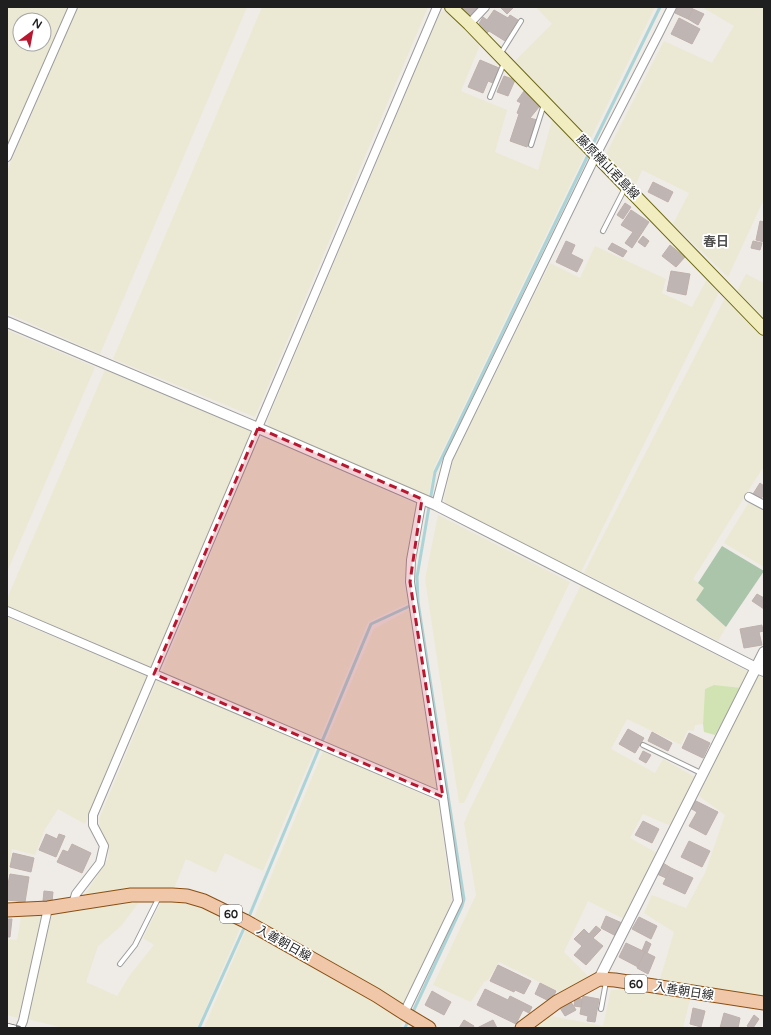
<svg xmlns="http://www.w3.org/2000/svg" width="771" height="1035" font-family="'Varela Round','Noto Sans JP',sans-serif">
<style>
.farmland{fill:#ebe9d4;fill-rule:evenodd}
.grass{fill:#d2e3b3}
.cemetery{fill:#abc5ab}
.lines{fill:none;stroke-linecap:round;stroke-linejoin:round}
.stream{stroke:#acd4d7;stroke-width:3}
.building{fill:#bfb6b4;stroke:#bfb0ab}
.service-casing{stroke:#9c9c9c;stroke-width:6}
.minor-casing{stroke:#9c9c9c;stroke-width:10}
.tertiary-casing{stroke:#9c9c9c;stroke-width:12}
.secondary-casing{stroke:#6b6712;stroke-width:14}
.primary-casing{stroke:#894f12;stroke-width:15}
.service{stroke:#fff;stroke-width:4}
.minor{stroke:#fff;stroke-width:8}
.tertiary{stroke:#fff;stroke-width:10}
.secondary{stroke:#f2edc1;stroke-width:12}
.primary{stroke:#f1c7a9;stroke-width:13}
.rail-casing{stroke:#6d6d6d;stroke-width:4.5}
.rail{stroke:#fff;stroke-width:3;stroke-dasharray:9;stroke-linecap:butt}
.marked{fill:#b71830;fill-opacity:0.2;stroke:#b71830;stroke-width:3;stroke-dasharray:8 5;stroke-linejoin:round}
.labels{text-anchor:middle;stroke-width:3.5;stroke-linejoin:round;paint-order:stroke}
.shield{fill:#fff;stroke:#626262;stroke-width:1}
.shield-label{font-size:11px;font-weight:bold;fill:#1f1f1f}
.street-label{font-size:12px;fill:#1f1f1f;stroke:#fff}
.neighbourhood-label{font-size:13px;font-weight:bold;fill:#525252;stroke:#fff}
</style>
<rect width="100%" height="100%" fill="#efebe7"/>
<g class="farmland">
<path d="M7,7H68L7,146ZM20,20H44V44H20Z"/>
<path d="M78,7H247L100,354L7,313V171Z"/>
<path d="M262,7H428L255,417L113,359Z"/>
<path d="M536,7H655L590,140L513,63L552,24Z"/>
<path d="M702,7H764V199L728,277L673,224L689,193L642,170L636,184L606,154L664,41L712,63L734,26Z"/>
<path d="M444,10L480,45L461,91L507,110L495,152L538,170L553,117L586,152L434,468L428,497L270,428L267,421L440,13Z"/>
<path d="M595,246L666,279L662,293L692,307L707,279L719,292L580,574L446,506L444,498L453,460L550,263L580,278Z"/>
<path d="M746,274L764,283V324L735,295Z"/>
<path d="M725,298L764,338V469H762L693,579L705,588L696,601L726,627L718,641L584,573Z"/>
<path d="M7,330L95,367L7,572Z"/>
<path d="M105,370L252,432L151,667L7,606V599Z"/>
<path d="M266,437L416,504L404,582L408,603L368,622L319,740L162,672L257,441Z"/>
<path d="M749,502L764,509V567L724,543Z"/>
<path d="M438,515L570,582L464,803H459L425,579Z"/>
<path d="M581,585L747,671V675L742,688L714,685L705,689L703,724L695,725L694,731L688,730L681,745L627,719L611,749L655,773L663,759L695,777L671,826L643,814L630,838L657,853L626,920L588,901L564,952L592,980L564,994L499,962L488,980L484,982L471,1002L433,985L476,895L464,823L471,807Z"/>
<path d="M409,610L437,791L326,742L374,629Z"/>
<path d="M7,617L149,677L85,824L58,809L45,829L35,855L12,849L7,885Z"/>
<path d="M757,675L764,678V998L660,979L674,932L644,913L652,895L686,908L705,873L725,815L699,796Z"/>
<path d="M157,680L316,747L263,871L225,853L216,873L186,859L173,891L86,897V893L108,859L109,850L105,839L100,828L99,819Z"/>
<path d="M323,751L438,801L452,901L402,1006L253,920Z"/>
<path d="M162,900L187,903L206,909L241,926L197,1028H64L27,1019L52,914L139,902L121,926L98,946L86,982L117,996L130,975L154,945L143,938Z"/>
<path d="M42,914L44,918L18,1018L7,1015V939L17,940L21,917Z"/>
<path d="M246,930L364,995L403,1022L400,1028H204Z"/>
<path d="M638,989L690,1000L683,1028H534L551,1016L603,1026L611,990Z"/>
</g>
<path class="grass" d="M714,685L742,688L715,735L704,732L703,724L705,689Z"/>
<path class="cemetery" d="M722,546L764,571L726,627L696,600L704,588L698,583Z"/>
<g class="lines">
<g class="stream">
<path d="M592,146L660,7"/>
<path d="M248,919L371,624L412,605"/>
<path d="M412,1014L462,906L464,899L418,602L417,577L435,472L589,153"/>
<path d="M199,1028L245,926"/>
<path d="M405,1028L408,1021"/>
</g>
</g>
<g class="building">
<path d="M459,7H480L470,17Z"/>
<path d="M500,7H514L507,14Z"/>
<path d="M678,7H690L693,9L688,19L675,13Z"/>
<path d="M693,9L704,14L698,25L688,19Z"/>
<path d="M494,10L508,18L510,15L518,20L505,41L489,31L487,33L477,27L483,17L487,20Z"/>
<path d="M679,18L700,29L692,44L671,34Z"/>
<path d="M480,60L499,68L493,83L488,81L483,93L468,87Z"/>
<path d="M504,76L515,80L508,96L497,92Z"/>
<path d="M524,91L539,107L530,118L537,120L527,147L510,141L519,114L517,113L521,103L517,101Z"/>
<path d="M653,182L673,192L668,202L648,192Z"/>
<path d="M625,203L631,207L623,219L617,215Z"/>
<path d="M631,210L649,222L632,248L625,243L633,232L621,225Z"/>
<path d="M760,221L764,222V242L756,240Z"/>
<path d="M643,236L649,241L645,247L638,242Z"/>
<path d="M566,241L575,245L571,254L583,260L577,272L556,262Z"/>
<path d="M753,241L762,243L760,250L751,248Z"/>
<path d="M612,243L627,251L623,257L608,249Z"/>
<path d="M670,245L685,257L676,267L662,256Z"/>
<path d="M671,271L690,274L686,295L667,291Z"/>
<path d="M760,483L764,486V494L761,499L753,494Z"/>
<path d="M757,594L764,598V609L752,601Z"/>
<path d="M762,625V626L764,631L759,632L762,645L744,648L740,629Z"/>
<path d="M628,729L644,738L635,753L619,744Z"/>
<path d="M652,732L672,743L668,751L648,741Z"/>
<path d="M689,733L710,743L703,758L682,748Z"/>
<path d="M643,751L651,755L646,763L639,759Z"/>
<path d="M694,800L718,812L706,835L689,826L697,812L690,808Z"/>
<path d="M643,821L659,829L652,843L635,835Z"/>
<path d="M46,834L57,839L59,834L65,836L56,857L39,850Z"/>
<path d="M689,841L710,851L702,867L681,857Z"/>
<path d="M72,844L91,853L82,873L57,862L63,850L68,852Z"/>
<path d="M13,853L34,858L31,872L10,867Z"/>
<path d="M663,863L671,868L666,878L657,874Z"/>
<path d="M671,868L693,878L685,894L663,884Z"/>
<path d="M10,874L29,877L25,902L7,900V889Z"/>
<path d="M44,891L53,892L52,902L43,901Z"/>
<path d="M606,916L622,923L616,936L601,928Z"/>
<path d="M639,917L657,926L651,939L632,929Z"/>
<path d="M7,919H12L10,937H7Z"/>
<path d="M596,926L601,930L593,938L603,946L586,965L574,955L582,946L574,939L584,929L589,934Z"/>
<path d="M646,941L651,944L647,953L642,951Z"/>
<path d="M626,943L645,952L638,967L619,957Z"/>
<path d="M645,952L655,957L648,974L637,968Z"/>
<path d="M498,965L531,981L524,994L515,990L514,992L490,981Z"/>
<path d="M540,983L556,991L551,1002L535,994Z"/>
<path d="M485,989L508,1000L510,996L532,1007L529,1013L523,1010L516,1024L477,1005Z"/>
<path d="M432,991L451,1002L444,1015L425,1005Z"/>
<path d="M583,996L599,999L595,1022L587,1021L588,1016L580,1014Z"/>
<path d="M575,998L582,999L581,1007L574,1006Z"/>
<path d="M571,1002L576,1010L565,1016L560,1008Z"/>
<path d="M693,1008L705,1011L701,1027L690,1024Z"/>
<path d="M724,1013L740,1018L738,1028H720Z"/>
<path d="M754,1015L759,1019L753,1028H750L747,1026Z"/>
<path d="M464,1020L474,1026L473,1028H459Z"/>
<path d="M493,1020L497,1028H477Z"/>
</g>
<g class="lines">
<g class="service-casing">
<g id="service">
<path d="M501,53L521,21"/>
<path d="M490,97L504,63"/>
<path d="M531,145L544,104"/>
<path d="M603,231L625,188"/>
<path d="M643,745L703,774"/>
<path d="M120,964L135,945L159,897"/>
<path d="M601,1009L606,982"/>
</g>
</g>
<g class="minor-casing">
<g id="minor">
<path d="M469,24L485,7"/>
<path d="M7,157L73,7"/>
<path d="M749,497L764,505"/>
<path d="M436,505L448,459L596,155L659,33L672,7"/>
<path d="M7,611L443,797"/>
<path d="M73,904L76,894L100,863L104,846L93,825V815L437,7"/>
<path d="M404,1013L458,901L443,797L410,582L411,560L422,499"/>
<path d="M20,1028L23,1021L48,908"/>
</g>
</g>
<g class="tertiary-casing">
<g id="tertiary">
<path d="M7,322L258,428L436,505L756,668L764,671"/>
<path d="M599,979L764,652"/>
</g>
</g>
<g class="secondary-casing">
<path id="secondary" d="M451,7L469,24L764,329"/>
</g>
<g class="primary-casing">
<g id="primary">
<path d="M7,910L48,908L73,904L131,895H172L187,896L204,901L245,921L376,995L404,1013L429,1028"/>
<path d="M522,1028L557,1002L599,979L615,980L764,1003"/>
</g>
</g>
<use href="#service" class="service"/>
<use href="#minor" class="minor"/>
<use href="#tertiary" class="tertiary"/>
<use href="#secondary" class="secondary"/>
<use href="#primary" class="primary"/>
<g class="rail-casing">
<path id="rail" d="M7,1025L19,1028"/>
</g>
<use href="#rail" class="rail"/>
</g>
<path class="marked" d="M258,428L422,499L410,582L443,797L154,674Z"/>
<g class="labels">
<g class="shield">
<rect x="220" y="905" width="22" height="18" rx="3"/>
<rect x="625" y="975" width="22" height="18" rx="3"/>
</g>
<g class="shield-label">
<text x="231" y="918">60</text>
<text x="636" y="988">60</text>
</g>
<g class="street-label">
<text transform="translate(608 167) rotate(46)" y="4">藤原横山君島線</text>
<text transform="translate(284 943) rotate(29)" y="4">入善朝日線</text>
<text transform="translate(684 991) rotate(9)" y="4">入善朝日線</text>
</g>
<g class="neighbourhood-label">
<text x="716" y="246">春日</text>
</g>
</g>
<rect width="771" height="1035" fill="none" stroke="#1f1f1f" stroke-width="16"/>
<g transform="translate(32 32) rotate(32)"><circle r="19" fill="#ffffff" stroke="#a5a5a5"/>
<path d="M0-3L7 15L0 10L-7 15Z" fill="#b71830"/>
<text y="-6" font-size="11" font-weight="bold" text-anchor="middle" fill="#1f1f1f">N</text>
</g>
</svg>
